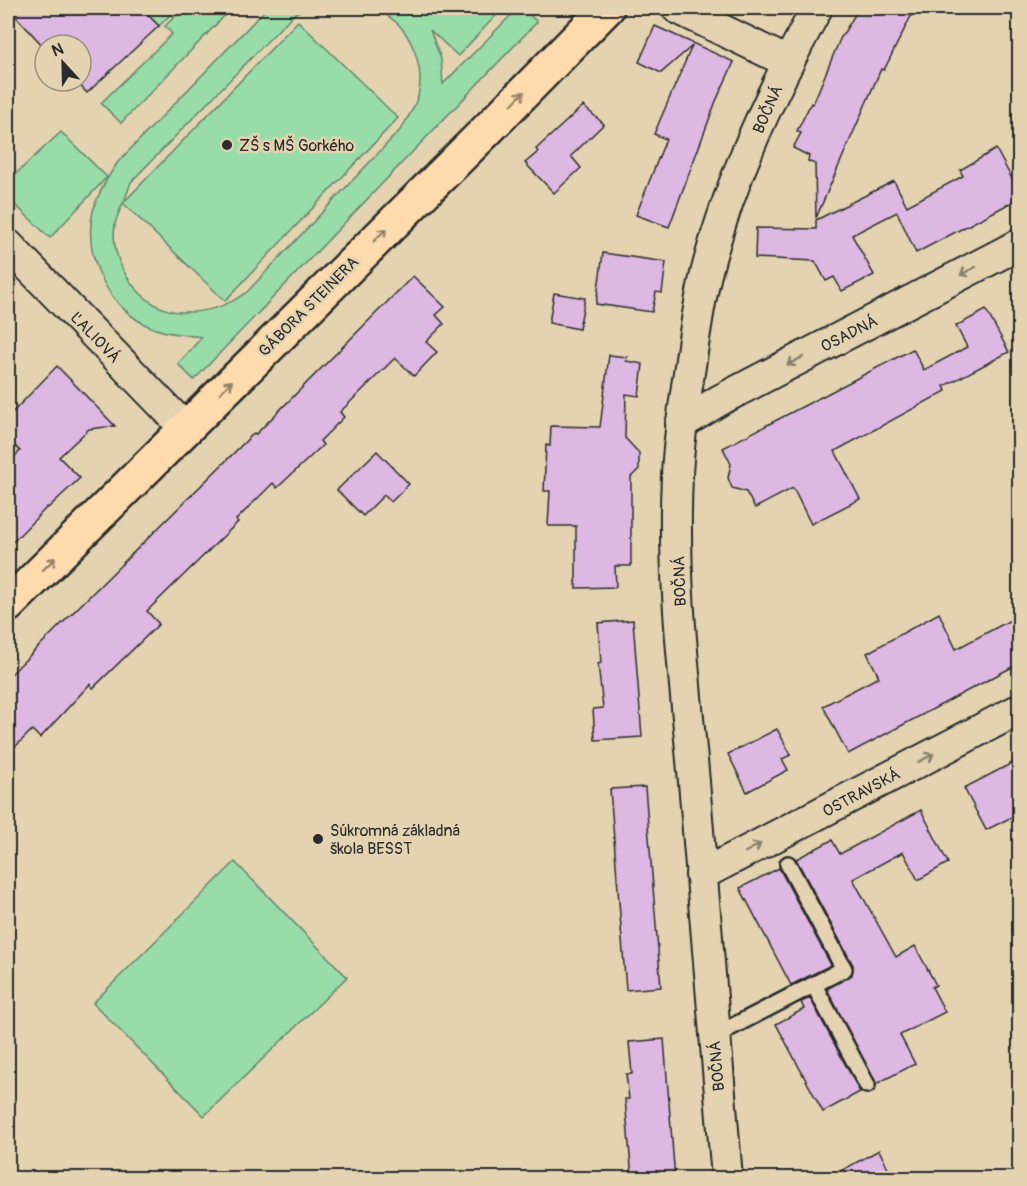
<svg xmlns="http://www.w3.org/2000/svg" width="1027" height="1186" font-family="Pangolin,sans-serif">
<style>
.green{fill:#98dca8;stroke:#62846a;stroke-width:1.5}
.building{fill:#dcb8e2;stroke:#2b2b2b;stroke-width:1.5}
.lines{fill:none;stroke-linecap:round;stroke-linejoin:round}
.service-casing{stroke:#2b2b2b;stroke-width:20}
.minor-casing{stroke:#2b2b2b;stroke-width:34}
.primary-casing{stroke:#2b2b2b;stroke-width:38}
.service{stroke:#e4d3b0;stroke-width:15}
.minor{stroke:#e4d3b0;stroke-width:30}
.primary{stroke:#fedbac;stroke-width:33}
.oneway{stroke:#94836c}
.oneway2{stroke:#887f6e}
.poi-dot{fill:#2b2b2b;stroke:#e4d3b0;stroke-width:2}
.labels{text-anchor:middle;stroke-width:5;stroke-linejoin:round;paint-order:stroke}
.street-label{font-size:16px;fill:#2b2b2b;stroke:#e4d3b0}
.poi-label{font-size:16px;fill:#2b2b2b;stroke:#e4d3b0;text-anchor:start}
</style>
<rect width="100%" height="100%" fill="#e4d3b0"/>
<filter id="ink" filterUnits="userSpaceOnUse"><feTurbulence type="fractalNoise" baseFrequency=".0167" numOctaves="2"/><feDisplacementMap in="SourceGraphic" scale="12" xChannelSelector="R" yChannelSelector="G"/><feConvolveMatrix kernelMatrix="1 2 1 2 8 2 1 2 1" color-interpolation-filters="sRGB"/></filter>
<g filter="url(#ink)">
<g class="green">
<path d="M141,8H177L159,26Z"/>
<path d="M184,8H232L121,123L101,103L172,34L165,26Z"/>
<path d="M267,8H307L297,12L287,21L131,182L124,202L298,21L398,118L225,301L123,203C120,210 116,218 115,225C108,263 142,311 181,312C205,313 228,306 247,292L401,129C407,119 414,109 418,96C424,73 416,45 400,26C393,18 383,13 374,8H503L458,56L430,30L441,59L443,84L518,8H522L537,22L194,380L178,364L202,337C186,335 168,334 153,328C109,311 82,256 93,211C98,193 108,176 118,162Z"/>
<path d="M61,132L107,177L50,238L8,198V181Z"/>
<path d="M235,862L347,977L204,1116L93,1003Z"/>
</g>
<g class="building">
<path d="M8,8H141L159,26L87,93L76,81H81V45H45V48Z"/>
<path d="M859,8H915L884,70L881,69L816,218L815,164L808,161L809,156L793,148L801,133L797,131L811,103L813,104L840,39Z"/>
<path d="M655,26L734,62L716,101L669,227L636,215L666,139L654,134L692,46L661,73L639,62Z"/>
<path d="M583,106L604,124L571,156L581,168L554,193L525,163L538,152L536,149Z"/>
<path d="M996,149L1020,194V198L916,253L897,212L852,235L874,275L842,291L834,277L826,281L815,261L755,258L756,228L816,229V220L894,181L907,206L963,176L960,170Z"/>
<path d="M603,253L666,262L662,293L656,292L652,312L596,304Z"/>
<path d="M413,276L445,307L436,315L444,324L426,342L437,352L414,376L395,358L340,412L344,417L320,441L323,445L277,488L273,483L236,520L238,522L147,611L159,624L93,688L90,684L40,738L32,730L8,754V677L254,433L256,434Z"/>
<path d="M554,293L585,298L579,329L549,323Z"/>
<path d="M986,310L1009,352L944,386L946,391L835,451L860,499L811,524L793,488L755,508L746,492L732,488L728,478L731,464L723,448L913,349L924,370L967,347L956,326Z"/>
<path d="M609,355L627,357L626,361L643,364L639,396L626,394L625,438L639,453V469L631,477V566H615L616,587L576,588V526H548L550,491H544L546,445L550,446L551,426L600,427Z"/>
<path d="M57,366L115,426L89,429L59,457L80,478L48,508L47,507L8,547V463L20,451L8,439V417Z"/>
<path d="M377,451L409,484L391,502L384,495L363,516L337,490Z"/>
<path d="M939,613L956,649L1020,615V663L848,754L823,706L879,677L867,653Z"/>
<path d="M633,620L642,737L595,740L593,709L603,708L598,664L601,663L598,623Z"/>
<path d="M777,729L791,755L782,759L788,770L747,792L728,754Z"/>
<path d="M1020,759V813L986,830L964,788Z"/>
<path d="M645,787L661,987L626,990L610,789Z"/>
<path d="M921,810L948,863L918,880L903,852L853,879L896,957L915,946L936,985L932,987L945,1012L900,1035L915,1064L876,1084L827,989L852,975L853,965L796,859L832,840L840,854Z"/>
<path d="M779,868L831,965L791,985L740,888Z"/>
<path d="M810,998L860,1092L823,1112L776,1024L804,1009L801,1002Z"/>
<path d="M664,1039L675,1179H632L625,1099H629L626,1074H632L629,1042Z"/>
<path d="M879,1150L893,1179H826Z"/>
</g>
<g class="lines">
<g class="service-casing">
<g id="service">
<path d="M814,985L867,1085"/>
<path d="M714,1036L844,969L788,864"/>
</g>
</g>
<g class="minor-casing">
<g id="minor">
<path d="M677,8L788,62"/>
<path d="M8,245L185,428"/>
<path d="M681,424L720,400L1020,244"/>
<path d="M701,875L1020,709"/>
<path d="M727,1178C715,1047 704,915 694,782C685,681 672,578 677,476C678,446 683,416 687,386C693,348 697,311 706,274C729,181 772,91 817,8"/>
</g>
</g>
<g class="primary-casing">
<path id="primary" d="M8,605L487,130L607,8"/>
</g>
<use href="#service" class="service"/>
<use href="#minor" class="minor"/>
<use href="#primary" class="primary"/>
</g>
<defs><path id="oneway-shaft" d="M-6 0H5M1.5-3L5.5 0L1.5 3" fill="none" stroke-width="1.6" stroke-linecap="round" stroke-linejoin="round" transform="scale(1.5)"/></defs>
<g class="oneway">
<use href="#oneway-shaft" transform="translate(518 98) rotate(-46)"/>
<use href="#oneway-shaft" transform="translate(380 235) rotate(-45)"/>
<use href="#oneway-shaft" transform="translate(226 387) rotate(-45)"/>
<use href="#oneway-shaft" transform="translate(49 564) rotate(-45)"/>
</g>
<g class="oneway2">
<use href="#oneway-shaft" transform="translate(968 271) rotate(153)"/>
<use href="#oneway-shaft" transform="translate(795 361) rotate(153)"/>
<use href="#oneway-shaft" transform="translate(926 758) rotate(-28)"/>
<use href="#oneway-shaft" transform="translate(753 848) rotate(-28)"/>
</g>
</g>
<g class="poi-dot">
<circle cx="227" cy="145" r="6"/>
<circle cx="318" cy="839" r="6"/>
</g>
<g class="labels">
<g class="street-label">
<text transform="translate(767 109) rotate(-66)" y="6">BOČNÁ</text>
<text transform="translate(308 306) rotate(-45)" y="6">GÁBORA STEINERA</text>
<text transform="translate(849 333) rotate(-27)" y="6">OSADNÁ</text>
<text transform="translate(96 337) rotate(46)" y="6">ĽALIOVÁ</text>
<text transform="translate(679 581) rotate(-92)" y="6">BOČNÁ</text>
<text transform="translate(861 792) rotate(-28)" y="6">OSTRAVSKÁ</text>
<text transform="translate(716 1066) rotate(-95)" y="6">BOČNÁ</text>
</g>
<g class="poi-label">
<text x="239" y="151">ZŠ s MŠ Gorkého</text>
<text x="330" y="836">Súkromná základná<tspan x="330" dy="18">škola BESST</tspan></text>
</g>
</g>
<rect width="1027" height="1186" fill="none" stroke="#e4d3b0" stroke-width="30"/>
<rect x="15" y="15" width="997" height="1156" fill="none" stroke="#2b2b2b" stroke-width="2" filter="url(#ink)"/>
<g transform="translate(63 63) rotate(338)"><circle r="28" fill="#e4d3b0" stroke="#9a907b" stroke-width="1.5"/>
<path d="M0-4.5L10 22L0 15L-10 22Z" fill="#2b2b2b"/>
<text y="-9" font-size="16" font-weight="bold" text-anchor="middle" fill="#2b2b2b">N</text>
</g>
</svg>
